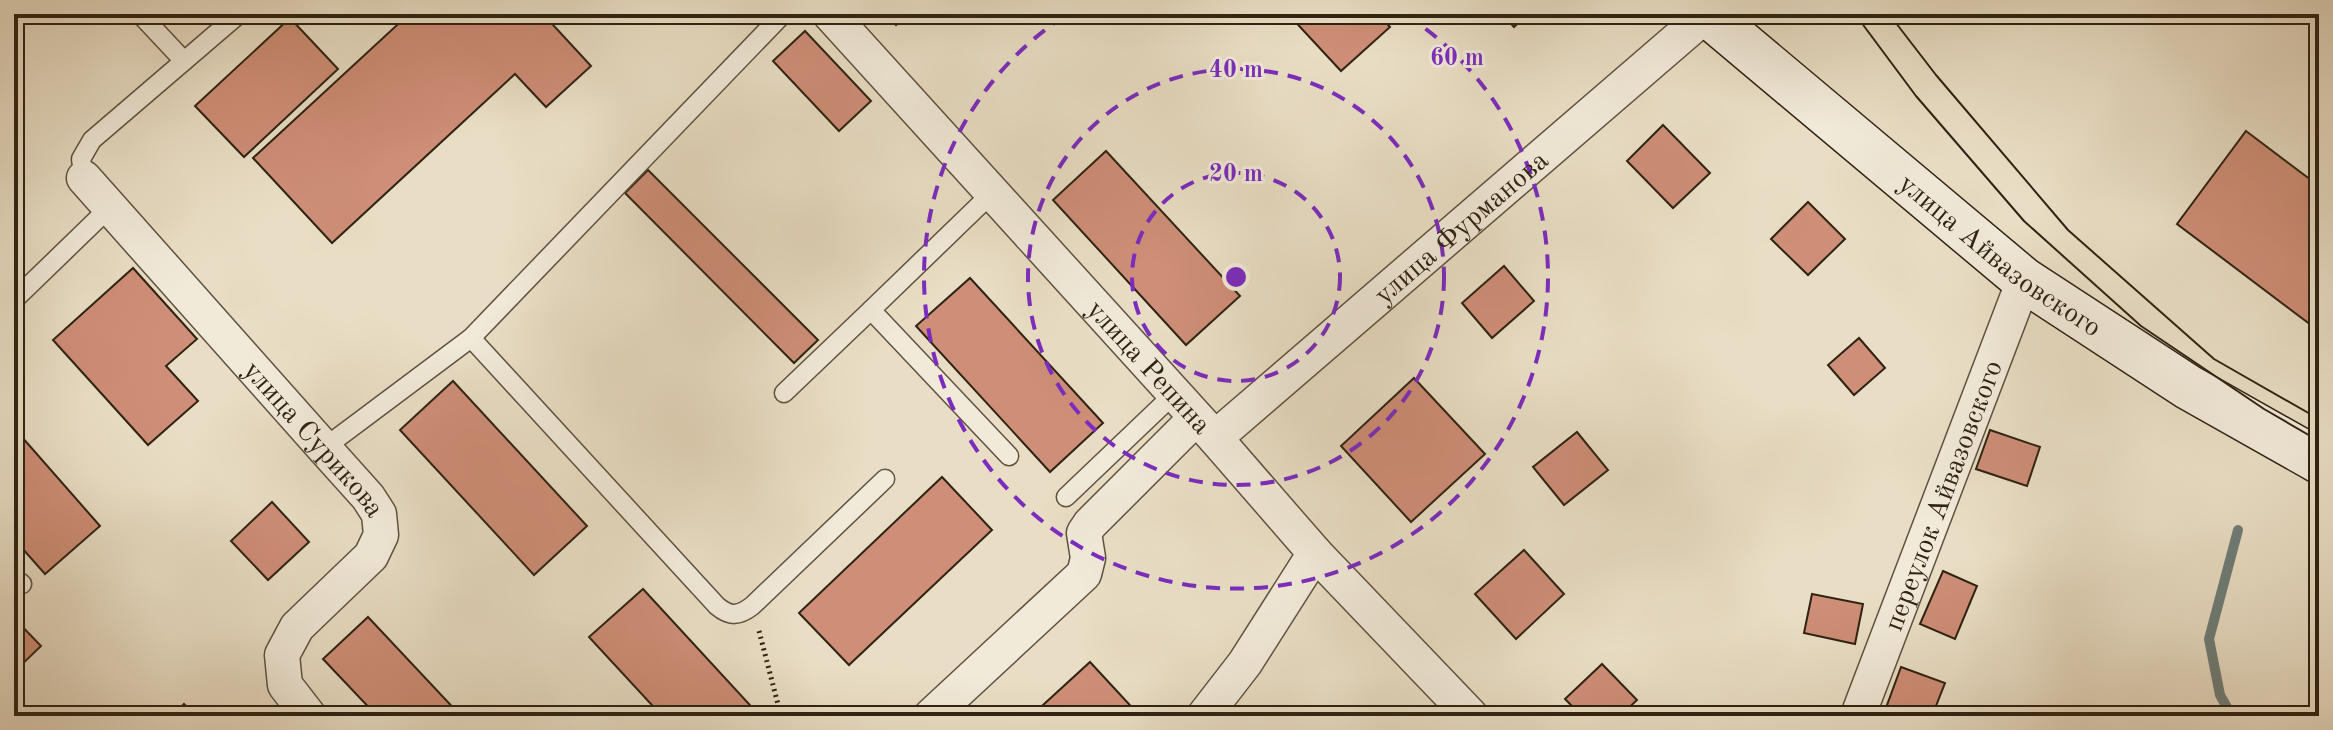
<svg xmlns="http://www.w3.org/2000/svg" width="2333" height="730" font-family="'Old Standard TT',serif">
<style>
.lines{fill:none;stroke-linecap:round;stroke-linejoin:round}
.stream{stroke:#6f7e79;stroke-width:10}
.building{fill:#ce8e77;stroke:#2f2313;stroke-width:2}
.lane-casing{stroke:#5e5240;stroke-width:21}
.street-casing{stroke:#5e5240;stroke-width:37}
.secondary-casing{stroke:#2f2313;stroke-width:47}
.path{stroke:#2f2313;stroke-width:5;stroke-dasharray:2 4;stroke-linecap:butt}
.lane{stroke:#f1ead9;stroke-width:18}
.street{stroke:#f1ead9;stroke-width:34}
.secondary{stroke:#f1ead9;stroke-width:44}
.tram{stroke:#2f2313;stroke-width:2}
.ring{fill:none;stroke:#7b2cbf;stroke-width:4;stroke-dasharray:14 10}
.labels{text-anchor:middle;stroke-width:6;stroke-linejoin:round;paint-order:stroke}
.street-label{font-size:28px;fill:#2f2313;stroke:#f1ead9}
.centre{fill:#7b2cbf;stroke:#f1ead9;stroke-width:4}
.ring-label{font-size:24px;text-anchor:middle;font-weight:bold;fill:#7b2cbf;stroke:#f1ead9;stroke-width:6;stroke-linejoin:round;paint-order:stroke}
</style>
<rect width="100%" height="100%" fill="#e9dec5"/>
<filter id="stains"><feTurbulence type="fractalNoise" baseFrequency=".0025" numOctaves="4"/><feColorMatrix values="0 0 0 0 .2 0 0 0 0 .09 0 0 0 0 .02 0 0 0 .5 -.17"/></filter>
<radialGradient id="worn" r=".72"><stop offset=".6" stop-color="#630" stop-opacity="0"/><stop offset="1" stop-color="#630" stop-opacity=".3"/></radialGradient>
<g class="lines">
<path class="stream" d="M2232,716L2220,695L2209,639L2238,530"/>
</g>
<g class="building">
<path d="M409,14H543L591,66L546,107L515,74L332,243L253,158Z"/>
<path d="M885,14H908L896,25Z"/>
<path d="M1288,14H1378L1390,27L1341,71Z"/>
<path d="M1502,14H1528L1514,27Z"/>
<path d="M290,18L338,69L244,157L195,106Z"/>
<path d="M805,31L871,101L839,131L773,61Z"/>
<path d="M1663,125L1710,173L1673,208L1627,161Z"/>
<path d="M2246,131L2319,186V331L2177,224Z"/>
<path d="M1106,151L1240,296L1186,345L1053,200Z"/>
<path d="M648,170L818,340L794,363L625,193Z"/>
<path d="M1808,202L1845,239L1808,275L1771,239Z"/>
<path d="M1504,266L1534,301L1492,338L1462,303Z"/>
<path d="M133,268L197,339L166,366L198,401L148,445L53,340Z"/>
<path d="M970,278L1103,423L1050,472L916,326Z"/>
<path d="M1859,338L1885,368L1854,395L1828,365Z"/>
<path d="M1414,378L1485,454L1411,522L1341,446Z"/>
<path d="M453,381L587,526L534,575L400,430Z"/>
<path d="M14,428L100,526L45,574L14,539Z"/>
<path d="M1990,430L2040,447L2027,486L1976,469Z"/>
<path d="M1577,432L1608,470L1564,505L1533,467Z"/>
<path d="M942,477L992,530L849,665L799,613Z"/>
<path d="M272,502L309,542L268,580L231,541Z"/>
<path d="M1524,550L1564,594L1516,639L1475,594Z"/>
<path d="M1943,571L1977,586L1955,639L1920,624Z"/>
<path d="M643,589L760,716H662L589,637Z"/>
<path d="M1812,594L1863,604L1855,644L1804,633Z"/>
<path d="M368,617L461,716H377L323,659Z"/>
<path d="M14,618L41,646L14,672Z"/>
<path d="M1090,662L1140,716H1031Z"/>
<path d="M1602,664L1637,700L1620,716H1582L1565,699Z"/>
<path d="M1901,667L1945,683L1932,716H1883Z"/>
<path d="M184,704L196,716H172Z"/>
</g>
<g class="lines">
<g class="lane-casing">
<g id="lane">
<path d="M140,14L184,61"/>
<path d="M84,178L81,159L92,140L239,14"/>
<path d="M992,193L871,310L1009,456"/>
<path d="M14,300L110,207"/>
<path d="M471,338L717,606C730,617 739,616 752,606L885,479"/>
<path d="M784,393L871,310"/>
<path d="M324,448L471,338L783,14"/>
<path d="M1066,497L1174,394"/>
<path d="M14,578L22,584"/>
</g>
</g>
<g class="street-casing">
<g id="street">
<path id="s1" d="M830,14L1215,438L1315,553L1471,716"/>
<path id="s2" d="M84,178L324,448L368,497L379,514L381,535L371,556L297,627L282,655L285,685L309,716"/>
<path id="s3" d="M1215,438L1707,14"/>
<path id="s4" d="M1860,710L2024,280"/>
<path d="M931,716L1084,574L1088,558L1084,533L1090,524L1196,418"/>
<path d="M1204,716L1245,663L1315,553"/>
</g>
</g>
<g class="secondary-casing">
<g id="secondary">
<path id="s5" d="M1707,14L2024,280L2188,387L2319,461"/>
</g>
</g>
<path class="path" d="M759,631L781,716"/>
<use href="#lane" class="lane"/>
<use href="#street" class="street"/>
<use href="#secondary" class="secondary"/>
<g class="tram">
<path d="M1855,14L1916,96L2024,221L2141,326L2264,409L2319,441"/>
<path d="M1889,14L1936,75L2068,230L2214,359L2319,419"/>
</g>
</g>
<g class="ring">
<circle cx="1236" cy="277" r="104"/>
<circle cx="1236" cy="277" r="208"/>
<path d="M1406 15A312 312 0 1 1 1066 15"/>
</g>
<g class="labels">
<g class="street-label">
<text dy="10" stroke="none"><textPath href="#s3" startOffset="324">улица Фурманова</textPath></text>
<text dy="10" stroke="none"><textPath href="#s5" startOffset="380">улица Айвазовского</textPath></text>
<text dy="10" stroke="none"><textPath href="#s1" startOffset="476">улица Репина</textPath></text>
<text dy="10" stroke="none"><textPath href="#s2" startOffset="348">улица Сурикова</textPath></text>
<text dy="10" stroke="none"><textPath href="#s4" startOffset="230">переулок Айвазовского</textPath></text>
</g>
</g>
<circle cx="1236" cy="277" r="12" class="centre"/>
<g class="ring-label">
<text x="1457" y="65">60 m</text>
<text x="1236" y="77">40 m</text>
<text x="1236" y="181">20 m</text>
</g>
<rect width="2333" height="730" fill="none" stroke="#e9dec5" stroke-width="48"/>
<rect x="16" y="16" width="2301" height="698" fill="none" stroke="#2f2313" stroke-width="4"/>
<rect x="24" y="24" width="2285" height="682" fill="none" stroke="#2f2313" stroke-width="2"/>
<rect width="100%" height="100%" filter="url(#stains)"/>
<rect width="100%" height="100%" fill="url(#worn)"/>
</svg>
